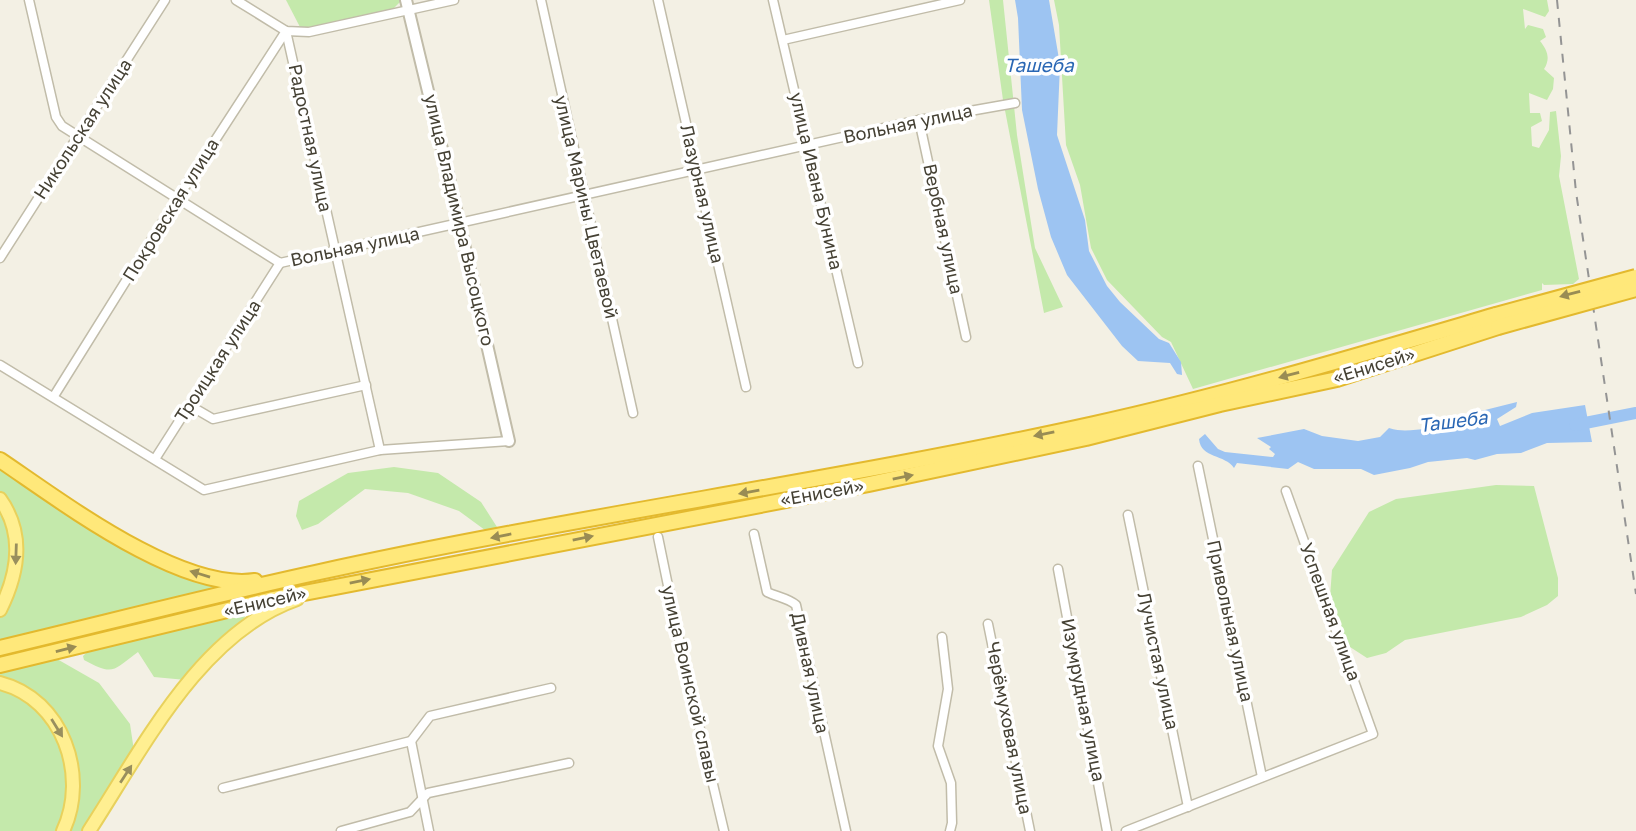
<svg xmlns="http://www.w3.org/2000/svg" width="1636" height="831" font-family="'Golos Text',sans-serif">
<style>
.green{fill:#c4e9ab}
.water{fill:#9dc4f2}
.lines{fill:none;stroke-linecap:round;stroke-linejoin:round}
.river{stroke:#9dc4f2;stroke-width:12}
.minor-casing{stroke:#c1bca9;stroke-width:11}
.tertiary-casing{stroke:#c1bca9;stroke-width:14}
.primary-casing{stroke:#e8d15d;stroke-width:16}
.trunk-casing{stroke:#e3b92e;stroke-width:18}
.minor{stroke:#fff;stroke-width:8}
.tertiary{stroke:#fff;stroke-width:10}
.primary{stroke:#ffef91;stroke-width:12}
.trunk{stroke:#ffe87a;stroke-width:14}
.rail{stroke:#949494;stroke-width:2;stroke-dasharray:9 9;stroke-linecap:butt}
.trunk-bridge-casing{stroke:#e3b92e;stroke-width:18;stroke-linecap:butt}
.trunk-bridge{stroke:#ffe87a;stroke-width:14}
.oneway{fill:#998c54}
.oneway2{fill:#998f5e}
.labels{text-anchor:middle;stroke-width:7;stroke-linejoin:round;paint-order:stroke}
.street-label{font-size:18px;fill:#454134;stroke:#fff}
.water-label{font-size:19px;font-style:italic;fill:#2a67b4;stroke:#fff}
</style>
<rect width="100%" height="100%" fill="#f3f0e4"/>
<g class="green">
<path d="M286,0H401V1L390,12L301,29Z"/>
<path d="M989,0H1003L1017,135L1035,248L1063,307L1044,313L1003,100Z"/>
<path d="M1054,0H1547L1549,11L1545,17L1523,9L1525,29L1528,25L1543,29L1546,37L1540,41C1547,50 1551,58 1544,69L1554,78L1553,89L1547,100L1529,93L1530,113H1540L1542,121L1531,127L1532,146L1539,148L1549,130L1550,112L1556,111L1561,156L1559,176L1579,279L1573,284L1544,285L1542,283V290L1193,389L1171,342L1162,337L1107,280L1091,248L1080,185L1066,145L1059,25Z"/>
<path d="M0,464L98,528L236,589L0,645V617L13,595L8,501L0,492Z"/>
<path d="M394,467L438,473L481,502L497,527L489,533L459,511L408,493L365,489L318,524L302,530L296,516L299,501L348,473Z"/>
<path d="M1496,485L1534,486L1558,578V596L1547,605L1521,617L1405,640L1386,653L1367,658L1350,647L1329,610L1332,570L1369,512L1396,499Z"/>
<path d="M0,504L9,524L12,569L0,600Z"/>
<path d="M241,612L245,616L244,621L186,680L154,677L138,652C112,671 114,676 84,660L83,656L88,651Z"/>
<path d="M57,659L99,683L130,724L134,751L85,831H67L74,752L65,728L52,708L35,694L0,679V672Z"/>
<path d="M0,688C16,695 37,701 48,715C70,746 75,798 57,831H0Z"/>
</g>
<g class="water">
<path d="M1015,0H1049L1060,65L1057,135L1085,220L1089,251L1107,286L1120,302L1159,339L1169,343L1181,362L1182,375L1177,374L1170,363L1138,361L1122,346L1067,275L1051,237L1038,189L1022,110L1018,18Z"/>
<path d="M1517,402L1516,407L1497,419L1500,426L1532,413L1585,405L1592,442L1547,443L1521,453L1497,454L1475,460L1467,458L1428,462L1410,468L1374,475L1361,469H1314L1298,462L1288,469L1237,463L1234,468C1225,454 1201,459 1199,439L1205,434L1218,449L1225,452L1273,457L1275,454L1269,449L1271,447L1257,438L1304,429L1322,436L1358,441L1380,437L1389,428C1411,435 1423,424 1444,432L1465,422L1473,413Z"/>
</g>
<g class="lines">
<path class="river" d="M1575,425L1636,413"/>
<g class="minor-casing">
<g id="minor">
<path d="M29,0L56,117L62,126L280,263L919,120L1015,103"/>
<path d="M236,0L286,31L309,32L454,0"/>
<path d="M541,0L633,413"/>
<path d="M658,0L746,387"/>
<path d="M773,0L858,363"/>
<path d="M286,31L380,450"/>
<path d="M783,40L960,0"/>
<path d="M919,120L966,337"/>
<path d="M0,258L165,0"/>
<path d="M0,365L204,490L380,450L509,441"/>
<path d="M54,396L177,199L286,31"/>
<path d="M189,405L213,419L366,385"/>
<path d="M155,459L280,263"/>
<path d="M1198,466L1262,777"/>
<path d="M1128,515L1188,807"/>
<path d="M754,534L767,592C777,597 788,598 796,605L846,831"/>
<path d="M658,537L681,649L724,831"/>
<path d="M1058,569L1107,831"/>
<path d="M988,624L1030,831"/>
<path d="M942,637L948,689L938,746L951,783L952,823L950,831"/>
<path d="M411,741L429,831"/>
<path d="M223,788L411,741L430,716L551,688"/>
<path d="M341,831L410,812L428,793L569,763"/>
<path d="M1126,831L1373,734L1286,491"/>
</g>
</g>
<g class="tertiary-casing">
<path id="tertiary" d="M406,0L448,174L509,441"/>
</g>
<g class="primary-casing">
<g id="primary">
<path d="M0,499C25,534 18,574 0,610"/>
<path d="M0,683C63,699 89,776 63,831"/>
<path d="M89,831C143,748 200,633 297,599"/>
</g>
</g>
<g class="trunk-casing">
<g id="trunk">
<path d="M0,460C61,501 180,592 255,581"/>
<path d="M0,648C105,623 209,596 315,573C573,516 836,481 1094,424C1230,394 1363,354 1496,315"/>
<path d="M0,665L273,599L869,484L1086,438L1220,404L1337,379L1498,327"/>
</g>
</g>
<use href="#minor" class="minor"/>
<use href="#tertiary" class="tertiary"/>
<use href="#primary" class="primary"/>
<use href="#trunk" class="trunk"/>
<path class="rail" d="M1557,0L1576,192L1636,594"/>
<g class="trunk-bridge-casing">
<g id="trunk-bridge">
<path d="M1496,315L1636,277"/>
<path d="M1498,327L1636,289"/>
</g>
</g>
<use href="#trunk-bridge" class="trunk-bridge"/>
</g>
<defs><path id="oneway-solid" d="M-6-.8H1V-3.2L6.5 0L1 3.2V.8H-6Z" transform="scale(1.75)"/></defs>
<g class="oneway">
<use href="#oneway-solid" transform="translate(1570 294) rotate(165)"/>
<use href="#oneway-solid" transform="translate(1289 375) rotate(165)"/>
<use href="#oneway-solid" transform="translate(1044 434) rotate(169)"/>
<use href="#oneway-solid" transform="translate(903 477) rotate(-12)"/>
<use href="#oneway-solid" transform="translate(749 492) rotate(170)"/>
<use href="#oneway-solid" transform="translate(501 536) rotate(169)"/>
<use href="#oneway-solid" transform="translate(583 538) rotate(-11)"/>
<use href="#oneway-solid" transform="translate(200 574) rotate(-163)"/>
<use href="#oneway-solid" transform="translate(360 581) rotate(-11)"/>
<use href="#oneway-solid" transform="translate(66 649) rotate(-14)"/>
</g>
<g class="oneway2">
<use href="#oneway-solid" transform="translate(16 554) rotate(92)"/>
<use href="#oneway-solid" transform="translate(57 728) rotate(58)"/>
<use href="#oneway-solid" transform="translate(126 774) rotate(-57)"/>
</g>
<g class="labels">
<g class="street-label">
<text transform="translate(908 124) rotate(-12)" y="6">Вольная улица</text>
<text transform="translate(83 129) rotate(-57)" y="6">Никольская улица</text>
<text transform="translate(310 138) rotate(78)" y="6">Радостная улица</text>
<text transform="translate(816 181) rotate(77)" y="6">улица Ивана Бунина</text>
<text transform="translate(702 194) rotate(77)" y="6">Лазурная улица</text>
<text transform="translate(586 207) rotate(77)" y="6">улица Марины Цветаевой</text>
<text transform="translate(171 210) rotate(-58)" y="6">Покровская улица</text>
<text transform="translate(459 220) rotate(77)" y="6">улица Владимира Высоцкого</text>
<text transform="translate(943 229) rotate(78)" y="6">Вербная улица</text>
<text transform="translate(355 247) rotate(-12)" y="6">Вольная улица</text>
<text transform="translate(218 361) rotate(-57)" y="6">Троицкая улица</text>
<text transform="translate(1374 366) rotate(-17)" y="6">«Енисей»</text>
<text transform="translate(822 493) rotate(-10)" y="6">«Енисей»</text>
<text transform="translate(265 602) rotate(-13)" y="6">«Енисей»</text>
<text transform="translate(1330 612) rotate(70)" y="6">Успешная улица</text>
<text transform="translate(1230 621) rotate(78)" y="6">Привольная улица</text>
<text transform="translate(1158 661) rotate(78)" y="6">Лучистая улица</text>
<text transform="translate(810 673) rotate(78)" y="6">Дивная улица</text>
<text transform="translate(690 684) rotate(77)" y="6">улица Воинской славы</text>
<text transform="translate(1083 700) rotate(79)" y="6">Изумрудная улица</text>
<text transform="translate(1009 728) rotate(79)" y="6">Черёмуховая улица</text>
</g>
<g class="water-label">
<text x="1039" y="72">Ташеба</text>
<text transform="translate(1453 421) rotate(-7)" y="7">Ташеба</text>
</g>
</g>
</svg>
